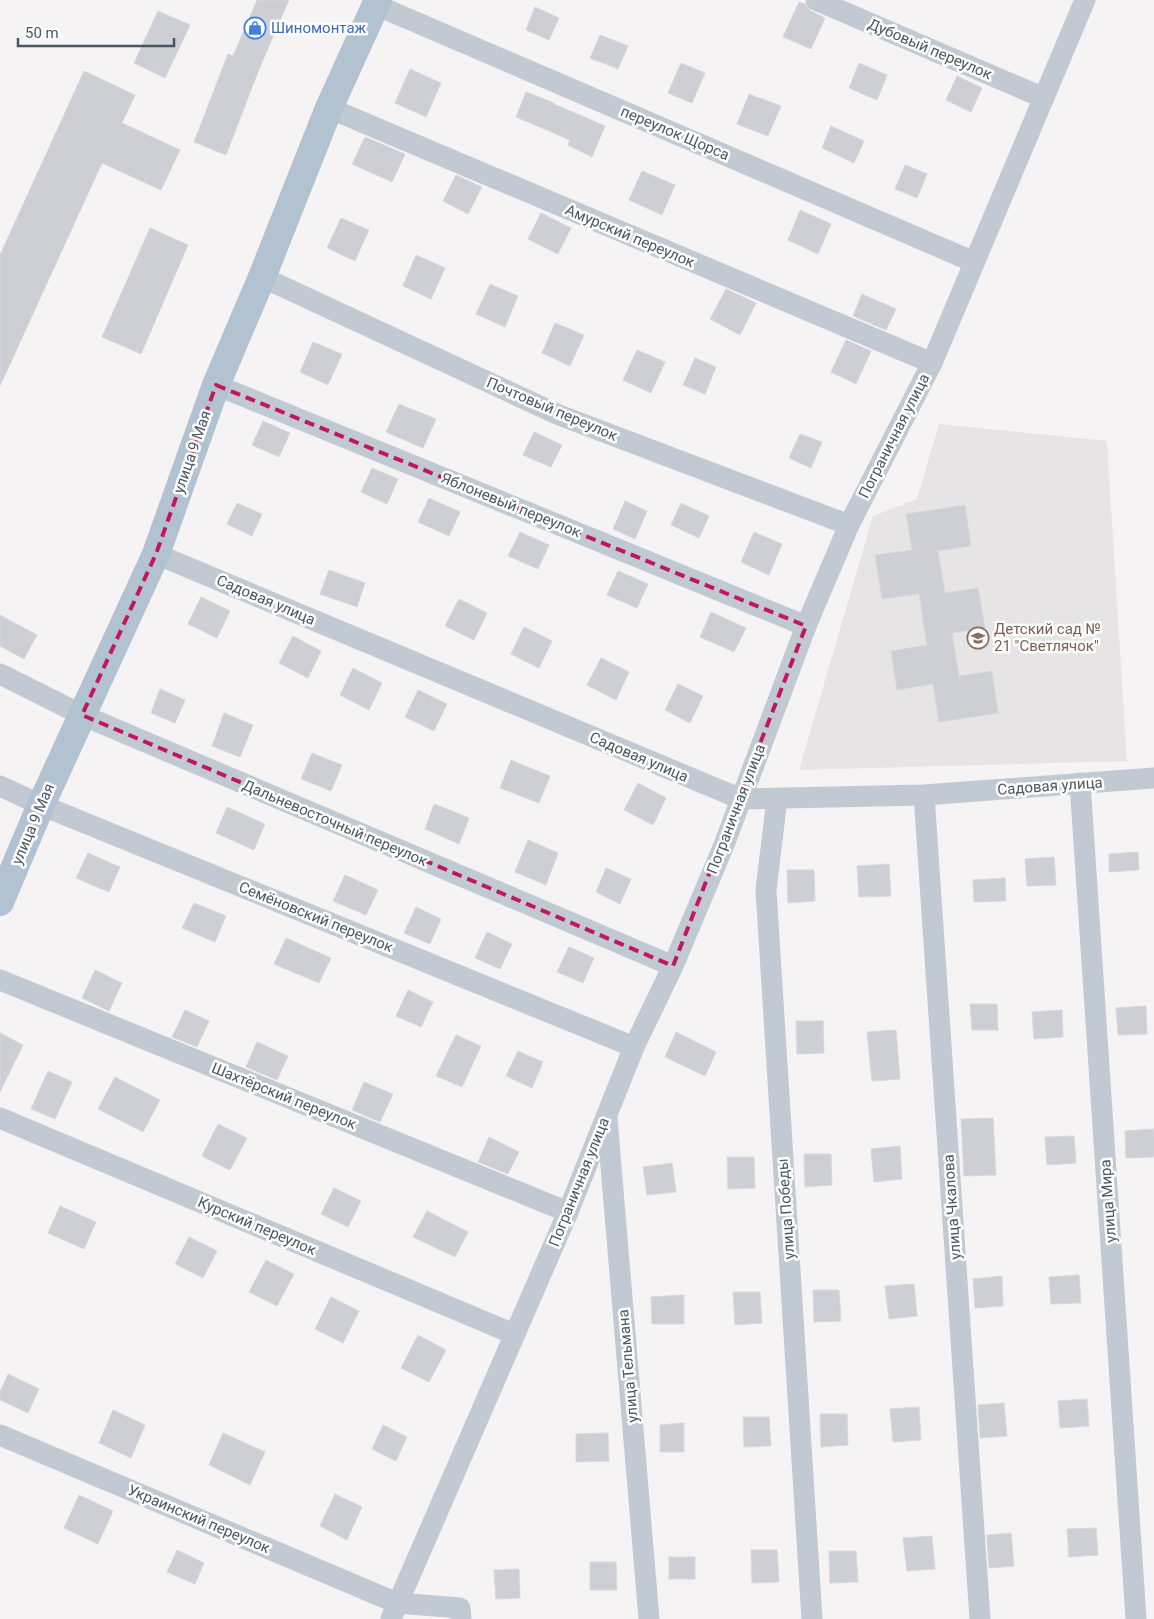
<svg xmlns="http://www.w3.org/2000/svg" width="1154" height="1619" font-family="Roboto,sans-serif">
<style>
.education{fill:#e6e4e5}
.building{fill:#cdcfd5;stroke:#d7d9de}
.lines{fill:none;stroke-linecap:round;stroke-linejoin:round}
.minor{stroke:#c1cad2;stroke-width:21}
.primary{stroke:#b3c2d1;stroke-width:28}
.marked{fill:none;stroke:#c2185b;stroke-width:4;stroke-dasharray:10 6;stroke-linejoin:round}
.labels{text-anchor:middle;stroke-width:5;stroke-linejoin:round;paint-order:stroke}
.shop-label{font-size:15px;fill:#366cbe;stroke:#fff;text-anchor:start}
.street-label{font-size:15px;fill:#4a5661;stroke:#fff}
.education-label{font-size:15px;fill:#785e54;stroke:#fff;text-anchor:start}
</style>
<rect width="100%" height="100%" fill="#f5f3f3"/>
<path class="education" d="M939,424L1107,441L1127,761L799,770L873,516L917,499Z"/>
<g class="building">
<path d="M257,0H289L260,67L226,155L194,142L228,54L233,56Z"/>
<path d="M799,2L805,4L811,11L825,18L811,49L783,37Z"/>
<path d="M535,7L559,18L549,40L526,30Z"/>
<path d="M158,11L190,25L165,78L134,63Z"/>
<path d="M600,35L628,46L618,69L590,58Z"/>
<path d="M681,63L705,73L692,103L668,93Z"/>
<path d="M859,63L887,75L877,100L849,88Z"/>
<path d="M410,69L441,83L426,117L395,103Z"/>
<path d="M84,71L135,95L122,123L180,150L161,190L102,163L0,386V255Z"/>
<path d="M957,76L982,88L971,112L946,100Z"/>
<path d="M526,92L554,103V104L605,126L592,157L568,145L570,140L516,117Z"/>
<path d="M749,94L781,106L768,136L737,124Z"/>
<path d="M831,126L864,141L854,163L822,148Z"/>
<path d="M365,137L405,154L392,182L352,164Z"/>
<path d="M905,165L927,174L917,198L895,189Z"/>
<path d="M642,171L675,185L662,215L629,200Z"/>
<path d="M456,175L482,187L468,214L443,201Z"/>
<path d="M800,210L831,224L818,254L788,240Z"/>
<path d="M541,213L571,228L558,254L528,239Z"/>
<path d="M341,218L369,230L355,261L327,248Z"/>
<path d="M150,228L188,245L141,354L102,337Z"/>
<path d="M416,255L445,268L431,299L403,286Z"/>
<path d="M490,284L518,296L505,327L476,314Z"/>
<path d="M726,289L756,303L740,335L710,319Z"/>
<path d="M862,294L896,309L886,330L853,316Z"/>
<path d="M555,323L584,335L570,366L542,353Z"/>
<path d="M846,340L871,351L856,384L831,372Z"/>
<path d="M313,342L342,354L328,385L300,372Z"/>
<path d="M637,350L665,362L651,393L623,380Z"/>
<path d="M695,358L716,367L705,394L683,385Z"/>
<path d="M399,404L436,419L423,448L386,432Z"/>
<path d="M263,421L290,433L279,457L252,445Z"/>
<path d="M534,432L562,445L551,467L523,455Z"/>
<path d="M800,434L822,442L811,468L789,458Z"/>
<path d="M372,468L398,479L387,504L361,492Z"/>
<path d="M429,498L460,512L449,536L418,522Z"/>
<path d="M625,501L647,511L635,539L613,529Z"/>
<path d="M237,503L262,514L252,536L227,524Z"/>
<path d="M681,503L709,516L699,538L671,525Z"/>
<path d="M965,505L971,546L938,551L945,593L978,588L985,628L952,633L959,676L992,671L998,713L939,722L933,684L897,690L891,651L927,645L919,594L882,599L875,555L912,550L906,514Z"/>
<path d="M520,532L549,545L538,569L508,556Z"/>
<path d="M754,532L782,544L769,575L741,562Z"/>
<path d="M329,570L365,583L357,607L320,594Z"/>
<path d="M618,571L648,584L637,608L607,595Z"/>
<path d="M201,597L230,611L217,638L188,624Z"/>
<path d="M459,599L487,613L474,640L445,626Z"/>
<path d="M711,612L746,628L734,652L700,637Z"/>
<path d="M0,615L37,635L24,659L0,646Z"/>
<path d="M524,627L552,641L539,668L511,654Z"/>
<path d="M293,636L321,651L308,678L279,663Z"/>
<path d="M601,658L629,672L616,700L587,685Z"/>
<path d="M353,668L382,683L369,710L340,695Z"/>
<path d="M678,684L703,696L690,723L665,710Z"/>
<path d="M160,689L185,700L175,723L151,713Z"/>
<path d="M418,690L447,704L434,731L405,717Z"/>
<path d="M224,713L253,725L240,757L212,746Z"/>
<path d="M312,753L342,765L331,791L301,779Z"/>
<path d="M511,760L550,776L539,803L500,788Z"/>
<path d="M638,783L666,798L653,825L624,810Z"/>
<path d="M434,804L469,818L459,844L425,829Z"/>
<path d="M227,807L265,824L254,850L216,833Z"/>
<path d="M528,840L558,853L546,885L515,872Z"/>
<path d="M1138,852L1139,870L1109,872V854Z"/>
<path d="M88,853L120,867L109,892L76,878Z"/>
<path d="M1054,857L1056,885L1027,886L1025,859Z"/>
<path d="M889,864L891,896L859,897L857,866Z"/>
<path d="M606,868L631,879L620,904L596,892Z"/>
<path d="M787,870H814L815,901L788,903Z"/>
<path d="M345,875L378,890L366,915L333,901Z"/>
<path d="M1005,878L1006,901L974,902L973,880Z"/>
<path d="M194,903L226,916L215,942L182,928Z"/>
<path d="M416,907L441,919L430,944L404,933Z"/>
<path d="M487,932L512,944L500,969L475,958Z"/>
<path d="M286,938L331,958L319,983L274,964Z"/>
<path d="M569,947L594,958L583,983L557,972Z"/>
<path d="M95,970L122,983L109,1011L82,998Z"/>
<path d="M408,990L433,1002L421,1027L396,1016Z"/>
<path d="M970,1004H997L998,1030H972Z"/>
<path d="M1146,1006L1147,1034L1118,1035L1116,1008Z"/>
<path d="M185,1010L209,1021L197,1047L172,1037Z"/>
<path d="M1062,1010L1063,1037L1034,1039L1032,1012Z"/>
<path d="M796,1021H823L824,1053L797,1054Z"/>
<path d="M896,1030L900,1079L872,1081L867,1032Z"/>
<path d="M676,1032L716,1052L705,1076L665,1057Z"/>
<path d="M0,1033L23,1045L0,1092Z"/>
<path d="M456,1035L481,1046L462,1087L436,1076Z"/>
<path d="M257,1042L288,1056L277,1080L246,1067Z"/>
<path d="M518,1051L543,1062L532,1088L506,1076Z"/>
<path d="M48,1071L72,1082L55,1119L31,1109Z"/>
<path d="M115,1077L160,1100L143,1132L98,1109Z"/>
<path d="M364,1082L393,1094L380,1122L352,1110Z"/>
<path d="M993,1118L996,1175L964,1176L961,1119Z"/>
<path d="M218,1124L247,1138L230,1170L202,1156Z"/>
<path d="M1154,1129V1157L1126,1158L1125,1131Z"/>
<path d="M1074,1136L1076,1163L1047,1165L1045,1137Z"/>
<path d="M489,1137L519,1152L508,1174L478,1162Z"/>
<path d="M900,1146L902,1179L874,1182L871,1149Z"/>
<path d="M804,1154H831L832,1185L805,1187Z"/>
<path d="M727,1157H754L755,1188L728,1189Z"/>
<path d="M672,1163L676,1192L647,1195L643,1167Z"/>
<path d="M334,1188L361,1201L348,1227L321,1214Z"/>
<path d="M60,1206L96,1222L84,1249L48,1233Z"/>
<path d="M427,1211L468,1232L455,1257L413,1237Z"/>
<path d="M189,1237L217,1251L203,1278L175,1264Z"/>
<path d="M266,1260L294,1274L277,1306L249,1292Z"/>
<path d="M1079,1275L1081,1303L1051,1304L1049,1277Z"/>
<path d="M1002,1276L1003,1306L975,1308L973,1279Z"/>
<path d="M914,1284L917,1316L889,1319L885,1286Z"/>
<path d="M813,1290H839L841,1321L814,1322Z"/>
<path d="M733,1292H760L762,1323L735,1325Z"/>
<path d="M684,1295V1324H652L651,1297Z"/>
<path d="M331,1297L359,1311L343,1343L315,1329Z"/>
<path d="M418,1335L446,1350L429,1382L401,1368Z"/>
<path d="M8,1374L39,1389L28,1413L0,1400V1392Z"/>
<path d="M1087,1399L1089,1426L1060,1428L1058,1401Z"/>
<path d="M1004,1403L1007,1436L980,1438L978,1405Z"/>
<path d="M919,1407L921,1440L893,1442L890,1409Z"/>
<path d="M113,1410L145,1425L131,1458L99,1443Z"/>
<path d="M820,1414H847L848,1445L821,1447Z"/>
<path d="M743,1417H769L771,1446L744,1447Z"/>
<path d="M684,1423V1452H660V1425Z"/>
<path d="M383,1425L407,1437L396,1461L372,1449Z"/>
<path d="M223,1433L265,1452L250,1485L209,1465Z"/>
<path d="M608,1433L609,1461L576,1462V1434Z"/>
<path d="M335,1494L362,1507L347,1540L320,1526Z"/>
<path d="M79,1495L113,1511L98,1544L64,1528Z"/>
<path d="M1096,1528L1098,1555L1069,1557L1067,1529Z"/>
<path d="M1011,1533L1014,1566L989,1568L987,1535Z"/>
<path d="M932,1536L935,1569L907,1571L903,1538Z"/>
<path d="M177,1550L204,1563L195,1584L167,1572Z"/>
<path d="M751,1550H777L779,1582L752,1583Z"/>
<path d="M829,1551H856L858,1582L830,1583Z"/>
<rect x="669" y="1557" width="26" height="22"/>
<path d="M590,1562H616L617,1590H590Z"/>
<path d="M519,1569L520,1598L496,1599L494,1570Z"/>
</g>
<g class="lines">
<g class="minor">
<path d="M816,0L1044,98"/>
<path d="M376,5L974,262"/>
<path d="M329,108L932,363"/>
<path d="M262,277L559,415L849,525"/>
<path d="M216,385L806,626"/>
<path d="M156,554L741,799L924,795L1154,778"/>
<path d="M0,674L82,715L673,966"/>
<path d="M1080,783L1136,1619"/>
<path d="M0,786L41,805L634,1047"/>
<path d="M924,795L980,1619"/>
<path d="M777,799L766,890L812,1619"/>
<path d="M0,980L568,1212"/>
<path d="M0,1118L514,1334"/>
<path d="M607,1119L649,1619"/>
<path d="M0,1435L397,1603L460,1608L461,1619"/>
<path d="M391,1619L568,1212L634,1047L673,966L724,845L806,626L849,525L932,363L1085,0"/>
</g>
<path class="primary" d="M0,902L41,805L156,554L216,385L262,277L329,108L378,0"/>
</g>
<path class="marked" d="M216,385L806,626L673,966L82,715L156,554Z"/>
<defs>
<g id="shop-ring" transform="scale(1.125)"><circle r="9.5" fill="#fff" stroke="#3f7fe0" stroke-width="1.5"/><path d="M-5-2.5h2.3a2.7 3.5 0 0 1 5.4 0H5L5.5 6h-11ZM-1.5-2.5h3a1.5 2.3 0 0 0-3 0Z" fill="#3f7fe0"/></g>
<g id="school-ring" transform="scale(1.125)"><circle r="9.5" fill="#fff" stroke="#8d6e63" stroke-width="1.5"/><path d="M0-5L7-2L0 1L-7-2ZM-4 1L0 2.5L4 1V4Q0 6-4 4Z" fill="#8d6e63"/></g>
</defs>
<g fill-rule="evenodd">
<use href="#shop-ring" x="255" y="28"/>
<use href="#school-ring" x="978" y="638"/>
</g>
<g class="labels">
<g class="shop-label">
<text x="271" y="33">Шиномонтаж</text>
</g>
<g class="street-label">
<text transform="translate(930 49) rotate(23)" y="5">Дубовый переулок</text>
<text transform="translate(675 133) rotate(23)" y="5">переулок Щорса</text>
<text transform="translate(630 236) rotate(23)" y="5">Амурский переулок</text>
<text transform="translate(552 409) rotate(23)" y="5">Почтовый переулок</text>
<text transform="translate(894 436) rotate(-63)" y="5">Пограничная улица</text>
<text transform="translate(192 452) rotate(-71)" y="5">улица 9 Мая</text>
<text transform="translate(511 505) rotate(22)" y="5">Яблоневый переулок</text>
<text transform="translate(266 600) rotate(23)" y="5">Садовая улица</text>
<text transform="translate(639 757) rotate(23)" y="5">Садовая улица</text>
<text transform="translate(1050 786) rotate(-4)" y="5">Садовая улица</text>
<text transform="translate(736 809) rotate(-69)" y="5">Пограничная улица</text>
<text transform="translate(335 823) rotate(23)" y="5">Дальневосточный переулок</text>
<text transform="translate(33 824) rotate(-67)" y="5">улица 9 Мая</text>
<text transform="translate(316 917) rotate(22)" y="5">Семёновский переулок</text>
<text transform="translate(284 1096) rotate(22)" y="5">Шахтёрский переулок</text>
<text transform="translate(579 1182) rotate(-68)" y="5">Пограничная улица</text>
<text transform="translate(1108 1201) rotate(-94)" y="5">улица Мира</text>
<text transform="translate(952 1207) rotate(-94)" y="5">улица Чкалова</text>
<text transform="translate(786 1209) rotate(-94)" y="5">улица Победы</text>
<text transform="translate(257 1226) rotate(23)" y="5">Курский переулок</text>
<text transform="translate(628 1366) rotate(-95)" y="5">улица Тельмана</text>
<text transform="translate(199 1519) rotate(23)" y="5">Украинский переулок</text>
</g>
<g class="education-label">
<text x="994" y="634">Детский сад №<tspan x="994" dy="17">21 "Светлячок"</tspan></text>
</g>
</g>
<path d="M18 38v8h156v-8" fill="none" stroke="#4a5661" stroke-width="2.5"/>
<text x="25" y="38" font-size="15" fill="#4a5661" stroke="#ffffff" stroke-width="4" paint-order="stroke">50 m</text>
</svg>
